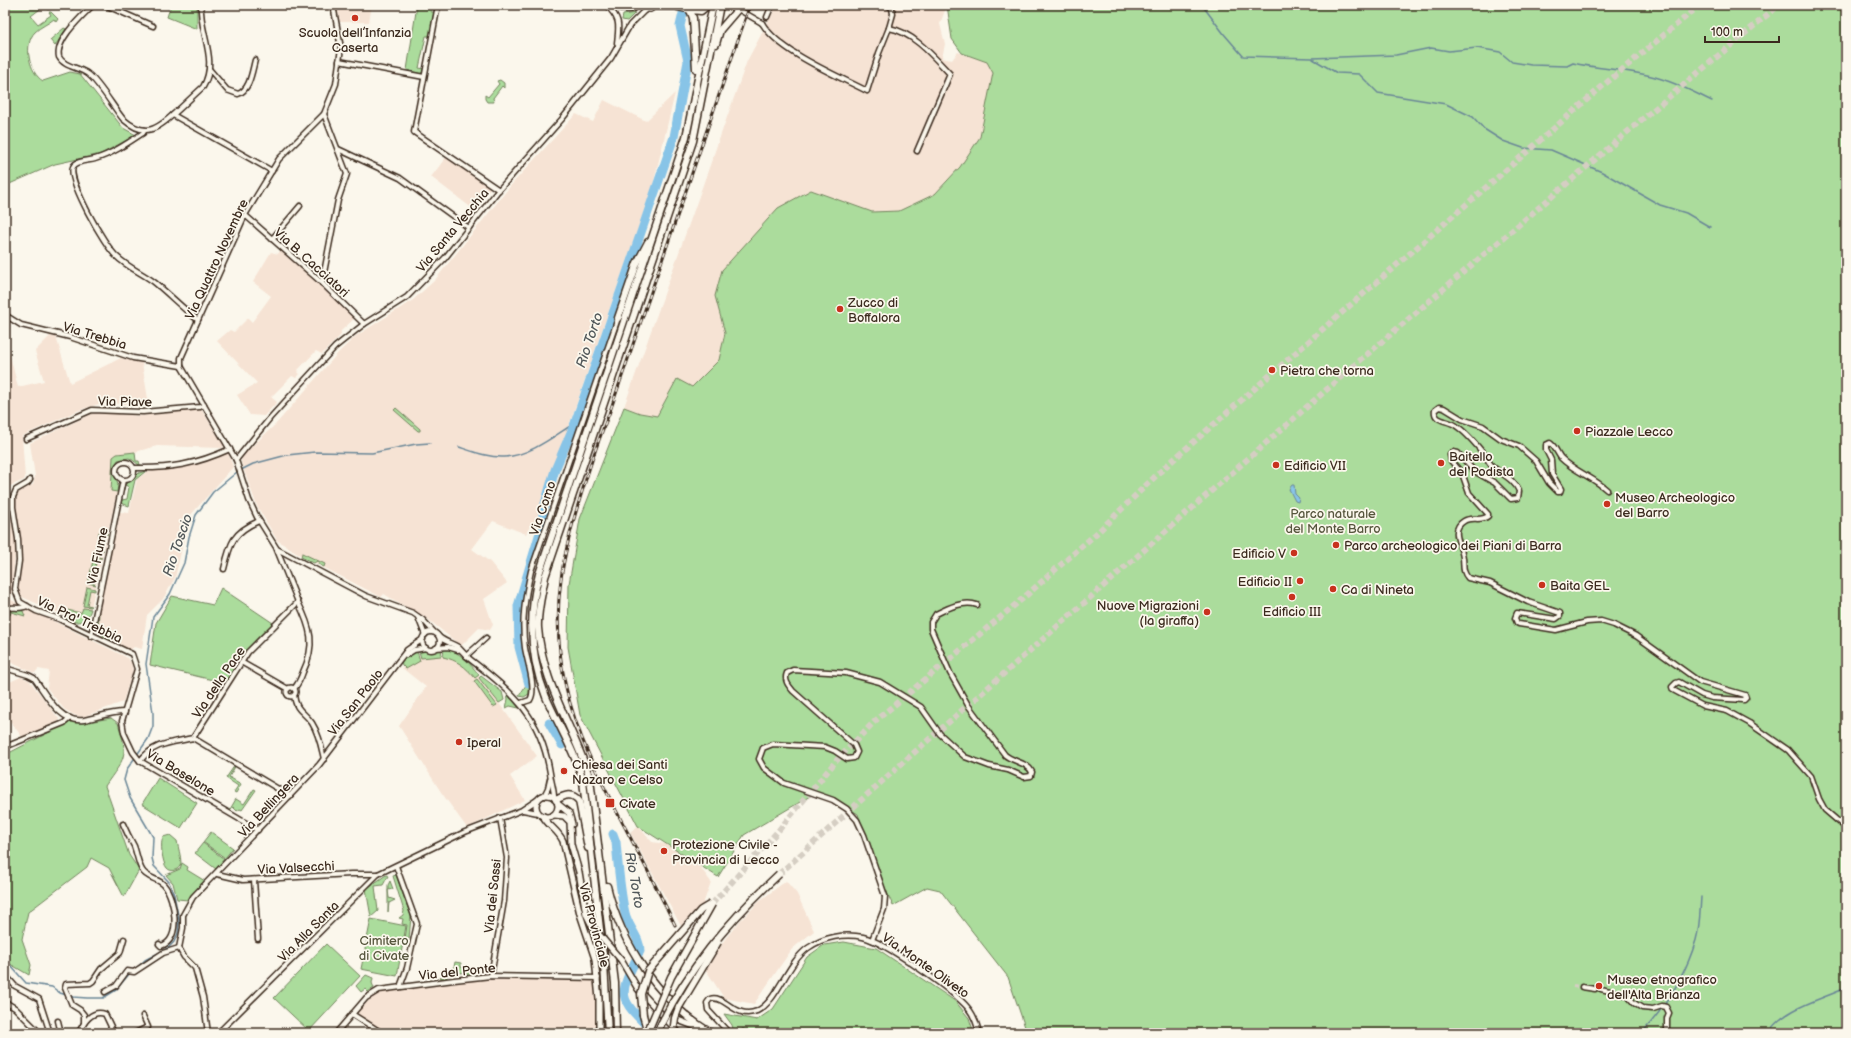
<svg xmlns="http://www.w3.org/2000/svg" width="1851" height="1038" font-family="'Balsamiq Sans',sans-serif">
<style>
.built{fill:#f6e3d4}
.green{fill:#abdc9c;stroke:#73835d}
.water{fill:#88c4e7;stroke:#698697}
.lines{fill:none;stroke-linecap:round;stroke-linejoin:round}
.stream{stroke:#698697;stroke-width:1.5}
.river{stroke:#88c4e7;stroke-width:9}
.minor-tunnel{stroke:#d5cec3;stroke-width:4;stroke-dasharray:4 2;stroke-linecap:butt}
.trunk-tunnel{stroke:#d5cec3;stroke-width:6;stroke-dasharray:6 3;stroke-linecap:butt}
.minor-casing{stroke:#3b2a1e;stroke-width:7}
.tertiary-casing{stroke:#3b2a1e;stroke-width:8}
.secondary-casing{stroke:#3b2a1e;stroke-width:8}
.primary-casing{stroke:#3b2a1e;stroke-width:9}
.trunk-casing{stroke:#3b2a1e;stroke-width:9}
.minor{stroke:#fbf7ec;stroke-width:4}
.tertiary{stroke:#fbf7ec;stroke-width:5}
.secondary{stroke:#fbf7ec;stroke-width:5.5}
.primary{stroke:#fbf7ec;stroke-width:6}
.trunk{stroke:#fbf7ec;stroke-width:6}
.rail-casing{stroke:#3b2a1e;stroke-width:3}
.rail{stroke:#fbf7ec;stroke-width:1.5;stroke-dasharray:4.5;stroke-linecap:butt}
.tertiary-bridge-casing{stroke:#3b2a1e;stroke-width:8;stroke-linecap:butt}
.trunk-bridge-casing{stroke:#3b2a1e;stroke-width:9;stroke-linecap:butt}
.tertiary-bridge{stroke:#fbf7ec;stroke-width:5}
.trunk-bridge{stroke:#fbf7ec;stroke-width:6}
.poi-dot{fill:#c8321e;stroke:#fbf7ec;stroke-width:1.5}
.labels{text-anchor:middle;stroke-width:3.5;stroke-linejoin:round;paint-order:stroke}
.poi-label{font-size:13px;fill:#3b2a1e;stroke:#fbf7ec;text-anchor:start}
.street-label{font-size:13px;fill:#3b2a1e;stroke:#fbf7ec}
.park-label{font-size:13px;fill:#57563e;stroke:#fbf7ec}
.water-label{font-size:14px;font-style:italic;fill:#52585a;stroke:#fbf7ec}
</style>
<rect width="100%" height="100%" fill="#fbf7ec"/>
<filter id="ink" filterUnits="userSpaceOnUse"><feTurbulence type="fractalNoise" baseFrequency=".025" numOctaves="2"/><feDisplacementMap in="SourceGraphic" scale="8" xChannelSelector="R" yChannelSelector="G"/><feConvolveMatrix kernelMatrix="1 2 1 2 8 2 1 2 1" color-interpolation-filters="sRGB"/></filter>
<g filter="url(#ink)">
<g class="built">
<path d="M337,5H372L369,22H340Z"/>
<path d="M777,5H947L940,24L945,44L942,58L952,60L958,52L987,62L994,73L980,137L960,167L935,194L899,211L872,212L811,190L715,296L725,334L719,360L692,388L677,380L657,416L640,413L624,407L747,61Z"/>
<path d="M675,93L653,185L536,520L531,524L526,534L493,521L472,549L490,562L507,583L484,599L493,625L490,630L479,628L461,646L429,620L399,603L384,594L381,597L296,553L277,540L257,506L241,462L243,455L276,424L338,353L356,336L413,300L435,280L512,184L576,114L593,122L604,100L646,121Z"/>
<path d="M447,156L491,187L473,209L431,177Z"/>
<path d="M281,249L355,318L341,331V335L322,354L316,351L297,371L300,374L296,378L292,376L271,397L277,402L264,416L250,415L237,395L257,383L217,341L230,330L234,332L248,318L252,322L271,296L253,282L271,252L278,254Z"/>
<path d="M50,336L56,337L70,383L121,358L142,363L149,405L102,403L77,411L22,436L25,478L24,480L5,488V351L6,350L9,352L18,387L44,381L35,351Z"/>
<path d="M201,409L224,445L222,448L157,446L135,452L117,454L113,457L111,491L117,493L89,616L81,623L20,596L18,589L22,560L14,501L17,494L23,488L33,485L35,476L30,443L96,412L141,416Z"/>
<path d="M228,452L233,467L189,517L175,578L163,599L147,615L142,649L134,647L130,650L98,631L96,624L120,512L129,513L137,479L147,472L204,463Z"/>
<path d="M5,492L14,531L16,546L11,600L126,657L131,662L133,670L123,702L82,717L74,715L64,709L47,688L49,671L38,669L35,673L5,660Z"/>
<path d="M426,654L448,655L472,666L537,756L510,776L525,800L467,828L441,792L399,726L426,687L402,668L405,662L411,658Z"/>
<path d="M21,677L29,680L59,719L58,723L22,737L5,714V684Z"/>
<path d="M638,826L652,842L665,844L698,864L711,882L703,904L681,926L630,832Z"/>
<path d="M786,881L797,894L814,931L792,949L754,1004L724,998L706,970L725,939L740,921L762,899Z"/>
<path d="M491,976L598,978L596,1033H382L358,1015L357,1012L375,995L400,987Z"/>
</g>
<g class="green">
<path d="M5,5H45L49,9L48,10L44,6L31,16L38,24L51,15L49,12H51L58,19L56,22L54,19C48,24 40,27 35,32C23,44 29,73 43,81L70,72L80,74L123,128L136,135L101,154L55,164L5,186Z"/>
<path d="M171,5H197V29L167,17Z"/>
<path d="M417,5H432L431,12H434L430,36H426L419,68L424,69L421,74L407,70Z"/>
<path d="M947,5H1846V1033H1027L1008,977L940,890L927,887L893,906L869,851L858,814L830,797L817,792L744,835L718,877L638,826L580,715L568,647L569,584L580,519L624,407L640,413L657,416L677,379L692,387L719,360L725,333L715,296L722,270L778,208L811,190L872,212L899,211L935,194L960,167L980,137L993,73L987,62L962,53L952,39Z"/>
<path d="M635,13L627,21L622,20L623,15Z"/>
<path d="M64,28L66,29L55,46L50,40Z"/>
<path d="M500,80L504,83V88L502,86L493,98L494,102H487L485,99V95L488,97L499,84L497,81Z"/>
<path d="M396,408L420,429V431H418L394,410Z"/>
<path d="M135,452L136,461H139L140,465L146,466C138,467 136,461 129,458L118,460L113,469L118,484L117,492L111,491L113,457L117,454Z"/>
<path d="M146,471L135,480L129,506L121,503L122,500L127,499L129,487L125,485L139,473Z"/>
<path d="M99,532L108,534L102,535L99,548L104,550L95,551Z"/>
<path d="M302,553L325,564L324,567L318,564L319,562L317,561L314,563L301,557Z"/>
<path d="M94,556L102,558H97L92,582L96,585L88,583Z"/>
<path d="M87,587L95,589V591L90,590L87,605L92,606L91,607L83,606Z"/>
<path d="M221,588L273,623L239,657L229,679L221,682L150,665L156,623L172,596L213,605Z"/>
<path d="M83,608L91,609C88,622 77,625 67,619V610L81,613Z"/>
<path d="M14,609L23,611L25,616L11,612L10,615L7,614L5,618V612Z"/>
<path d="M99,612L98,629L103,634L113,636L111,640C97,633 94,629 97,614Z"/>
<path d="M442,648L441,656L421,658L419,651L430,652Z"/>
<path d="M444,648C459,651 470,663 479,675L475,678C466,667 457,660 443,657Z"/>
<path d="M417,651L420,661L406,669L402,665L401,660L409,653Z"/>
<path d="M481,676L502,692L504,700L499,703L479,678Z"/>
<path d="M477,679L497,705L493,707L474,681Z"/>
<path d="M526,685H529V694L524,697L519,696Z"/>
<path d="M507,694L519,708L510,706L506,708L508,699Z"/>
<path d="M111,718L118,723C129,758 125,757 105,786L129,855L139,870L124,897L109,868L91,858L87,867L28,912L22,939L31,965L29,975L5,961V755L69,722H88Z"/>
<path d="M235,765H236L229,777L241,784L236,793L234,792L238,786L226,778Z"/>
<path d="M158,778L197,803L181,828L142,804Z"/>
<path d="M254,789L256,790L242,810L240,809L237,811L233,807L229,811L236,799L244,804Z"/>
<path d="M211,832L233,848L225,858L203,842Z"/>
<path d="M170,835L177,841C178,847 181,856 181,863C180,870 171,873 167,868C162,863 160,842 163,837Z"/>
<path d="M203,843L224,859L216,869L195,853Z"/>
<path d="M182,863L188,867L187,870L205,881L188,900L177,899L173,883L166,875L180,869Z"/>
<path d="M386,875L388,876L383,885L375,886L378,911L371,917L366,889Z"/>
<path d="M396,875L411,916L409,939H405L407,925L402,924L403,919L399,918L403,915L404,911L393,876Z"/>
<path d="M390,881L393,889L388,890L389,898L395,900L389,903L388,912V885Z"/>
<path d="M371,919L406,926L397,976L361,969Z"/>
<path d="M844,942L876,948L955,1001L969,1018L974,1033H734L732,1025L724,1014L757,1020L773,1009L807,957L824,945Z"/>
<path d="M326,944L360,976L309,1031L274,998Z"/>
<path d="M455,962L461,963V967L470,970V975H467L466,972L447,975V978H440L454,967Z"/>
<path d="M366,975L373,978L372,983L374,988L368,992L365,989L361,992L356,986Z"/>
</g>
<path class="water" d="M1292,485H1294L1295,494L1299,498L1298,502L1295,501L1289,489Z"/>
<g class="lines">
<g class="stream">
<path d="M1202,5L1224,34L1243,56L1312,58L1396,55L1431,48L1449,51L1477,48L1500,52L1512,62L1531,65L1567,66L1573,63C1600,69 1629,70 1655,77C1675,82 1693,92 1712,101"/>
<path d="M1313,59L1337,73L1359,74L1378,93L1446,104L1473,117L1484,129L1503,141L1523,148L1551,150L1602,172L1660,205L1686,213L1710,227"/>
<path d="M459,447C474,452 490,458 505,457C531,455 554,436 575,423"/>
<path d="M5,964L10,965L26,983L52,987L60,993L73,997L87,998H103L116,990L130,973"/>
<path d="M133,971L145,960L168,948L174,942L178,933L179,920L174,895L169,882L154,866L152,858L153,837L130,798L124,780L127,769L148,739L153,726V713L146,664L153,617L170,594L184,563L189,537L196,515L213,492L237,472L253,464L287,455L315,452L372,453L416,444L430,443"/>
<path d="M1642,1033C1665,1007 1686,974 1696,940C1700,926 1700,911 1701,897"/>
<path d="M1768,1033C1784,1008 1820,1000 1846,988"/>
</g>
<g class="river">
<path d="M529,684L519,647L518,606L541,529L544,507L555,470L575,423L674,137L688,61L680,26L685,5"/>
<path d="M549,723L562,745"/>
<path d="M613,834L616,842C618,865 620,890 625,913C628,927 640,937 640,951C617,998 617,996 654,1033"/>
</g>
<path class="minor-tunnel" d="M1573,986L1582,987"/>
<g class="trunk-tunnel">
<path d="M779,874L909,757L1350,369L1639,122L1779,5"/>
<path d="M712,904L778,831L836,761L875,721L1021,600L1098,532L1165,467L1324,328L1605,84L1700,5"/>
</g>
<g class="minor-casing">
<g id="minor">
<path d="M93,5C82,16 55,40 59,57C64,67 79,67 88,74C98,81 114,108 123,119C145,138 157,130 176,112C185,104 194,95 203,87C219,60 199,33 201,5"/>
<path d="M105,5L153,26"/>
<path d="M333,5L341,48L336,84L324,114L279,159L245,215L181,358V366L236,460L249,500L257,517L277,549L366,596L413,613L423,620L434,632"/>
<path d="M438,5L414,132L499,190"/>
<path d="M606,5C621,19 619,25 617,43"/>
<path d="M612,5C621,9 631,14 639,5"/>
<path d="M887,5L892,8L893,14L889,28"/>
<path d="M738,9L762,23"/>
<path d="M767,17L772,5"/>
<path d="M762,23C779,52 836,75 867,91L879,53L889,28C913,32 934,57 950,74L917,151"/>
<path d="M339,61L424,77"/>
<path d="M210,70L227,90L238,94C250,90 252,71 255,60"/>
<path d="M173,115L272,171"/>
<path d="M145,130L143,133C128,143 112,154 95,159C89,161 76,160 73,167C67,180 105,246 116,256C127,267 142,273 154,282C169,294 182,308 198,320"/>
<path d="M338,149L400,178L469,228"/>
<path d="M245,215L322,283L364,324"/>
<path d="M272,239L300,206"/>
<path d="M322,283L338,200L347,174L324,114"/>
<path d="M5,315L21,325L70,337L133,358L181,366"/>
<path d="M26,439L92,410L143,412L200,407L204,405"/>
<path d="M236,460L270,418L335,347L364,324L407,297L445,258L497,192L562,119L611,58L630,25L644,11L649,9"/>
<circle cx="125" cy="471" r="9"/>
<path d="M134,468C170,469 197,464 230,449"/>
<path d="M30,480L28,483L16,490L13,497V507L18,539L19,561L15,589L20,602L36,611L59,619L132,654L137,669L122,721L124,733L133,752L140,761L258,830"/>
<path d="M1607,490C1593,477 1575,472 1561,458C1557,453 1555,446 1550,443L1546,445V450L1551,460L1552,474L1561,489L1560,492H1558L1549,483L1536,461L1519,446L1501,439L1483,426L1462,419L1444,408L1439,407L1435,410C1433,421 1447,420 1455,425C1466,432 1475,443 1483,453C1487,457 1488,462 1492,466C1501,474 1514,479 1519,491L1518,498L1511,499L1495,483L1474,471L1458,453L1453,452L1450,455L1451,461L1462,473L1469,493L1488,514V516C1481,522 1472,516 1464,521C1449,530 1462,546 1463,558C1464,566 1462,571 1468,578L1490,583L1528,602L1560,613V616L1556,619L1517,613L1515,618L1517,623L1519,624L1556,630L1587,622L1601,621L1614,625L1636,636L1700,682L1745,695L1746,698L1744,700L1712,698L1702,695L1679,682L1676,683L1672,687L1673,690L1703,706L1727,711L1749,723L1788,750L1811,776L1819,799L1825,810L1846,828"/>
<path d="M224,569C230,543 233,532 259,521"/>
<path d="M5,609C13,606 20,610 27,606"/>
<path d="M418,617L425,635"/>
<circle cx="431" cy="641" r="9"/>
<path d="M91,636L123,480"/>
<path d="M439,637C445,642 452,643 458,647C462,651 466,656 471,660C514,693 541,717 550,773C551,782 554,789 554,797"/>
<path d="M436,648L448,647L458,650"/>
<path d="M406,655L414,650L426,648"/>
<path d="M466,656L486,638"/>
<path d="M241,662L288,689"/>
<path d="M5,668L28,675L34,678C46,694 60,724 84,720C98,717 111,712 125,712"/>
<circle cx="291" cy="692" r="4.5"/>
<path d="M294,689C298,684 301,678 303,672C316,645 311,628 298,602"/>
<path d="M294,695C296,712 304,711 312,723C319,734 321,746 324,759"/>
<path d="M521,703L530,700C537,689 527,661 525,648C521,621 525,597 531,571L618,318"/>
<path d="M193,738L290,796"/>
<path d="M5,747L64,723L70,718"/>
<path d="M140,761C155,742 171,743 193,738L248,652L298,602L277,550"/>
<path d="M544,796L548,788L550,779"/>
<path d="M523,810L538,813"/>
<path d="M123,824C126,831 130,839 134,846C137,854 138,863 142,870C147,879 158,878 164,885C175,898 182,940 161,946L159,944"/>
<path d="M396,866L417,924L407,968L400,987"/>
<path d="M217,874L243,880L351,874H378"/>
<path d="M254,880L258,939"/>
<path d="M872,940L884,909L885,896L864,835L857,820L847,809L833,800L784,783L764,768L759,759L763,748L773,744L825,747L835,751L847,759L854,758L857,752L854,745L793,691C788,685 784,680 787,673L793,670L846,673L880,682L921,707L940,734L965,757L989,766L1008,770L1024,777L1031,776L1032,772C1027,762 1013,762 1005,755L968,705L950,673L931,629V622L936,614C948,608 964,600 977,605"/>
<path d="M179,948L183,928V915L193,897L319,765L407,650L423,639"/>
<path d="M179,948L184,957L195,968L203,997L208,1033"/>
<path d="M491,976L504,901L507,858L500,818"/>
<path d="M9,979L15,986L39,999L50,1033"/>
<path d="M1582,987L1595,989"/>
<path d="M1601,989L1627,995L1634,1003L1642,1008L1653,1009L1662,1006L1666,1007L1669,1013L1667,1018V1033"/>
<path d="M105,992L116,986L127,971L134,972L163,953L179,948"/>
<path d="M5,1002L15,1008L40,1033"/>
<path d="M352,1014L382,1033"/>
<path d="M58,1021L61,1033"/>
<path d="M84,1023V1015L80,1010L72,1005L65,988L66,984L90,983L93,981L101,969L120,953L124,939"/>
<path d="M79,1033C83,1023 92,1009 105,1014L114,1033"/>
<path d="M135,1033L148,1027L143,1016"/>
<path d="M218,1033L378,874L465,832L522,810L537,800"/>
<path d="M336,1033L366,998L379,990L454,980L491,976L598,978"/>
<path d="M729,1033L708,1010L707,1003L710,999C725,994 735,1020 757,1011C777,1002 787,963 808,948C824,937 844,933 863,937C885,942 954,991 968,1008C974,1015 977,1024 979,1033"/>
</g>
</g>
<g class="tertiary-casing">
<g id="tertiary">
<circle cx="547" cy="806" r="11"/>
<path d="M558,804L569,813L572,824"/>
<path d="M554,815L564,816L570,822L571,844L579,872L586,914L592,926"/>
<path d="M543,816C548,826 558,830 563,841L580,914L595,959L599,999V1033"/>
<path d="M621,960L638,989L679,1033"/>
<path d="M665,1015L704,1030"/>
</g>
</g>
<g class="secondary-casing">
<g id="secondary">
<path d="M643,5L646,8L650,9L657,5"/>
<path d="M655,7H676L690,10L692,5"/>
</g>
</g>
<g class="primary-casing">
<g id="primary">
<path d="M690,10L693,18L696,69"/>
<path d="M690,10L701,11L708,5"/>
<path d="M716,44L720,30L738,9L730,5"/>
<path d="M618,318L637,263L648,242"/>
<path d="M556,800C565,795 572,792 579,801L588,848"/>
<path d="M607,886C621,944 659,1002 711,1033"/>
<path d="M608,1033L604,964L583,781C575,751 558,725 546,697C530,657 528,616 539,574L686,137L713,5"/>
<path d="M616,1033L615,983L590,779C574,728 542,683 538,628C537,611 542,594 545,577L693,141L720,5"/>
</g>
</g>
<g class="trunk-casing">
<path id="trunk" d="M643,1015L648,1033"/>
</g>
<use href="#minor" class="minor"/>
<use href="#tertiary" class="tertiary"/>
<use href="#secondary" class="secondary"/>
<use href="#primary" class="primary"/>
<use href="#trunk" class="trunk"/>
<g class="rail-casing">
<g id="rail">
<path d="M675,925C660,894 644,864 628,833C603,786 576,736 565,683C549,609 563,550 586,479C593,457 600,435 609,414L750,5"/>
<path d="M743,1030L746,1033"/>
</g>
</g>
<use href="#rail" class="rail"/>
<g class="tertiary-bridge-casing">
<path id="tertiary-bridge" d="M592,926L621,960"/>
</g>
<g class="trunk-bridge-casing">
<g id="trunk-bridge">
<path d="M643,1015L641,994L648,971L701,910L711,904"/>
<path d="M647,1033L671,977L712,904"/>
<path d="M657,1033C685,971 730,920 779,874"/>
<path d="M673,1033L675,1018L679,1007L718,942"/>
</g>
</g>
<use href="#tertiary-bridge" class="tertiary-bridge"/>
<use href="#trunk-bridge" class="trunk-bridge"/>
</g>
</g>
<g class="poi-dot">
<circle cx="355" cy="18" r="4"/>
<circle cx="840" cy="309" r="4"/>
<circle cx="1272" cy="370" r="4"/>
<circle cx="1577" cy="431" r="4"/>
<circle cx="1441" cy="463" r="4"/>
<circle cx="1276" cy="465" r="4"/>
<circle cx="1607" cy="504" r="4"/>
<circle cx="1336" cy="545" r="4"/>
<circle cx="1294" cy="553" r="4"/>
<circle cx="1300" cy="581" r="4"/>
<circle cx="1542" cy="585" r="4"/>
<circle cx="1333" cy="589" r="4"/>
<circle cx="1292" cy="597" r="4"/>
<circle cx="1207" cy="612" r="4"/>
<circle cx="459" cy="742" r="4"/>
<circle cx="564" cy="771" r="4"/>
<rect x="605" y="798" width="10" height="10" rx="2"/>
<circle cx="664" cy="851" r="4"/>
<circle cx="1599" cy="986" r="4"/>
</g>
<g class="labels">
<g class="poi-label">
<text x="355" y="37" text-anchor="middle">Scuola dell’Infanzia<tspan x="355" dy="15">Caserta</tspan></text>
<text x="848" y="307">Zucco di<tspan x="848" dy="15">Boffalora</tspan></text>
<text x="1280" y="375">Pietra che torna</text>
<text x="1585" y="436">Piazzale Lecco</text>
<text x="1449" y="461">Baitello<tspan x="1449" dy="15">del Podista</tspan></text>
<text x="1284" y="470">Edificio VII</text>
<text x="1615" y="502">Museo Archeologico<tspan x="1615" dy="15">del Barro</tspan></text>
<text x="1344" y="550">Parco archeologico dei Piani di Barra</text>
<text x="1286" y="558" text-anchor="end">Edificio V</text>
<text x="1292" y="586" text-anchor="end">Edificio II</text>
<text x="1550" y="590">Baita GEL</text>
<text x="1341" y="594">Ca di Nineta</text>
<text x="1199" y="610" text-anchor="end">Nuove Migrazioni<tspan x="1199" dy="15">(la giraffa)</tspan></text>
<text x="1292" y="616" text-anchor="middle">Edificio III</text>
<text x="467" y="747">Iperal</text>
<text x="572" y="769">Chiesa dei Santi<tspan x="572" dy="15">Nazaro e Celso</tspan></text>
<text x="619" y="808">Civate</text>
<text x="672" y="849">Protezione Civile -<tspan x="672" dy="15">Provincia di Lecco</tspan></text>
<text x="1607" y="984">Museo etnografico<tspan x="1607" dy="15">dell'Alta Brianza</tspan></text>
</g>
<g class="street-label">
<text transform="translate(452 230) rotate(-50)" y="5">Via Santa Vecchia</text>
<text transform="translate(216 259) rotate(-65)" y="5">Via Quattro Novembre</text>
<text transform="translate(312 262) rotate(42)" y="5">Via B. Cacciatori</text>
<text transform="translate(95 335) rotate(17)" y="5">Via Trebbia</text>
<text transform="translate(125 401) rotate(1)" y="5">Via Piave</text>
<text transform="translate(542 508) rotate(-71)" y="5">Via Como</text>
<text transform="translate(97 556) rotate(-78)" y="5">Via Fiume</text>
<text transform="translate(80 619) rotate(25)" y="5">Via Pra' Trebbia</text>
<text transform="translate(218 682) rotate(-56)" y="5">Via della Pace</text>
<text transform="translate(355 702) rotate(-52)" y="5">Via San Paolo</text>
<text transform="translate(181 772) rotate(31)" y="5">Via Baselone</text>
<text transform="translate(268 805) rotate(-47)" y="5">Via Bellingera</text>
<text transform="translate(296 867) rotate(-3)" y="5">Via Valsecchi</text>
<text transform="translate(492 896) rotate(-84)" y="5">Via dei Sassi</text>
<text transform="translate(595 925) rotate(75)" y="5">Via Provinciale</text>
<text transform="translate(308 931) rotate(-45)" y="5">Via Alla Santa</text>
<text transform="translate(926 965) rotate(35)" y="5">Via Monte Oliveto</text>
<text transform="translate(457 971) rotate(-6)" y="5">Via del Ponte</text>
</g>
<g class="park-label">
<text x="1333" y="518">Parco naturale<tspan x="1333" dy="15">del Monte Barro</tspan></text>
<text x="384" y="945">Cimitero<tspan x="384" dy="15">di Civate</tspan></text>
</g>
<g class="water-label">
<text transform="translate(589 340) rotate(-71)" y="5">Rio Torto</text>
<text transform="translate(177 545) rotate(-71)" y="5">Rio Toscio</text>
<text transform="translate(635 880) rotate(80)" y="5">Rio Torto</text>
</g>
</g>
<rect width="1851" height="1038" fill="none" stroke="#fbf7ec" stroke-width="20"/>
<rect x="10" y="10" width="1831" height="1018" fill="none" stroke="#3b2a1e" stroke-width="1.5" filter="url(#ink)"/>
<path d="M1705 36v6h74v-6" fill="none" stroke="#3b2a1e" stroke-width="2"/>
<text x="1711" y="36" font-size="12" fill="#3b2a1e" stroke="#fbf7ec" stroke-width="3" paint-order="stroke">100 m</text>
</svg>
